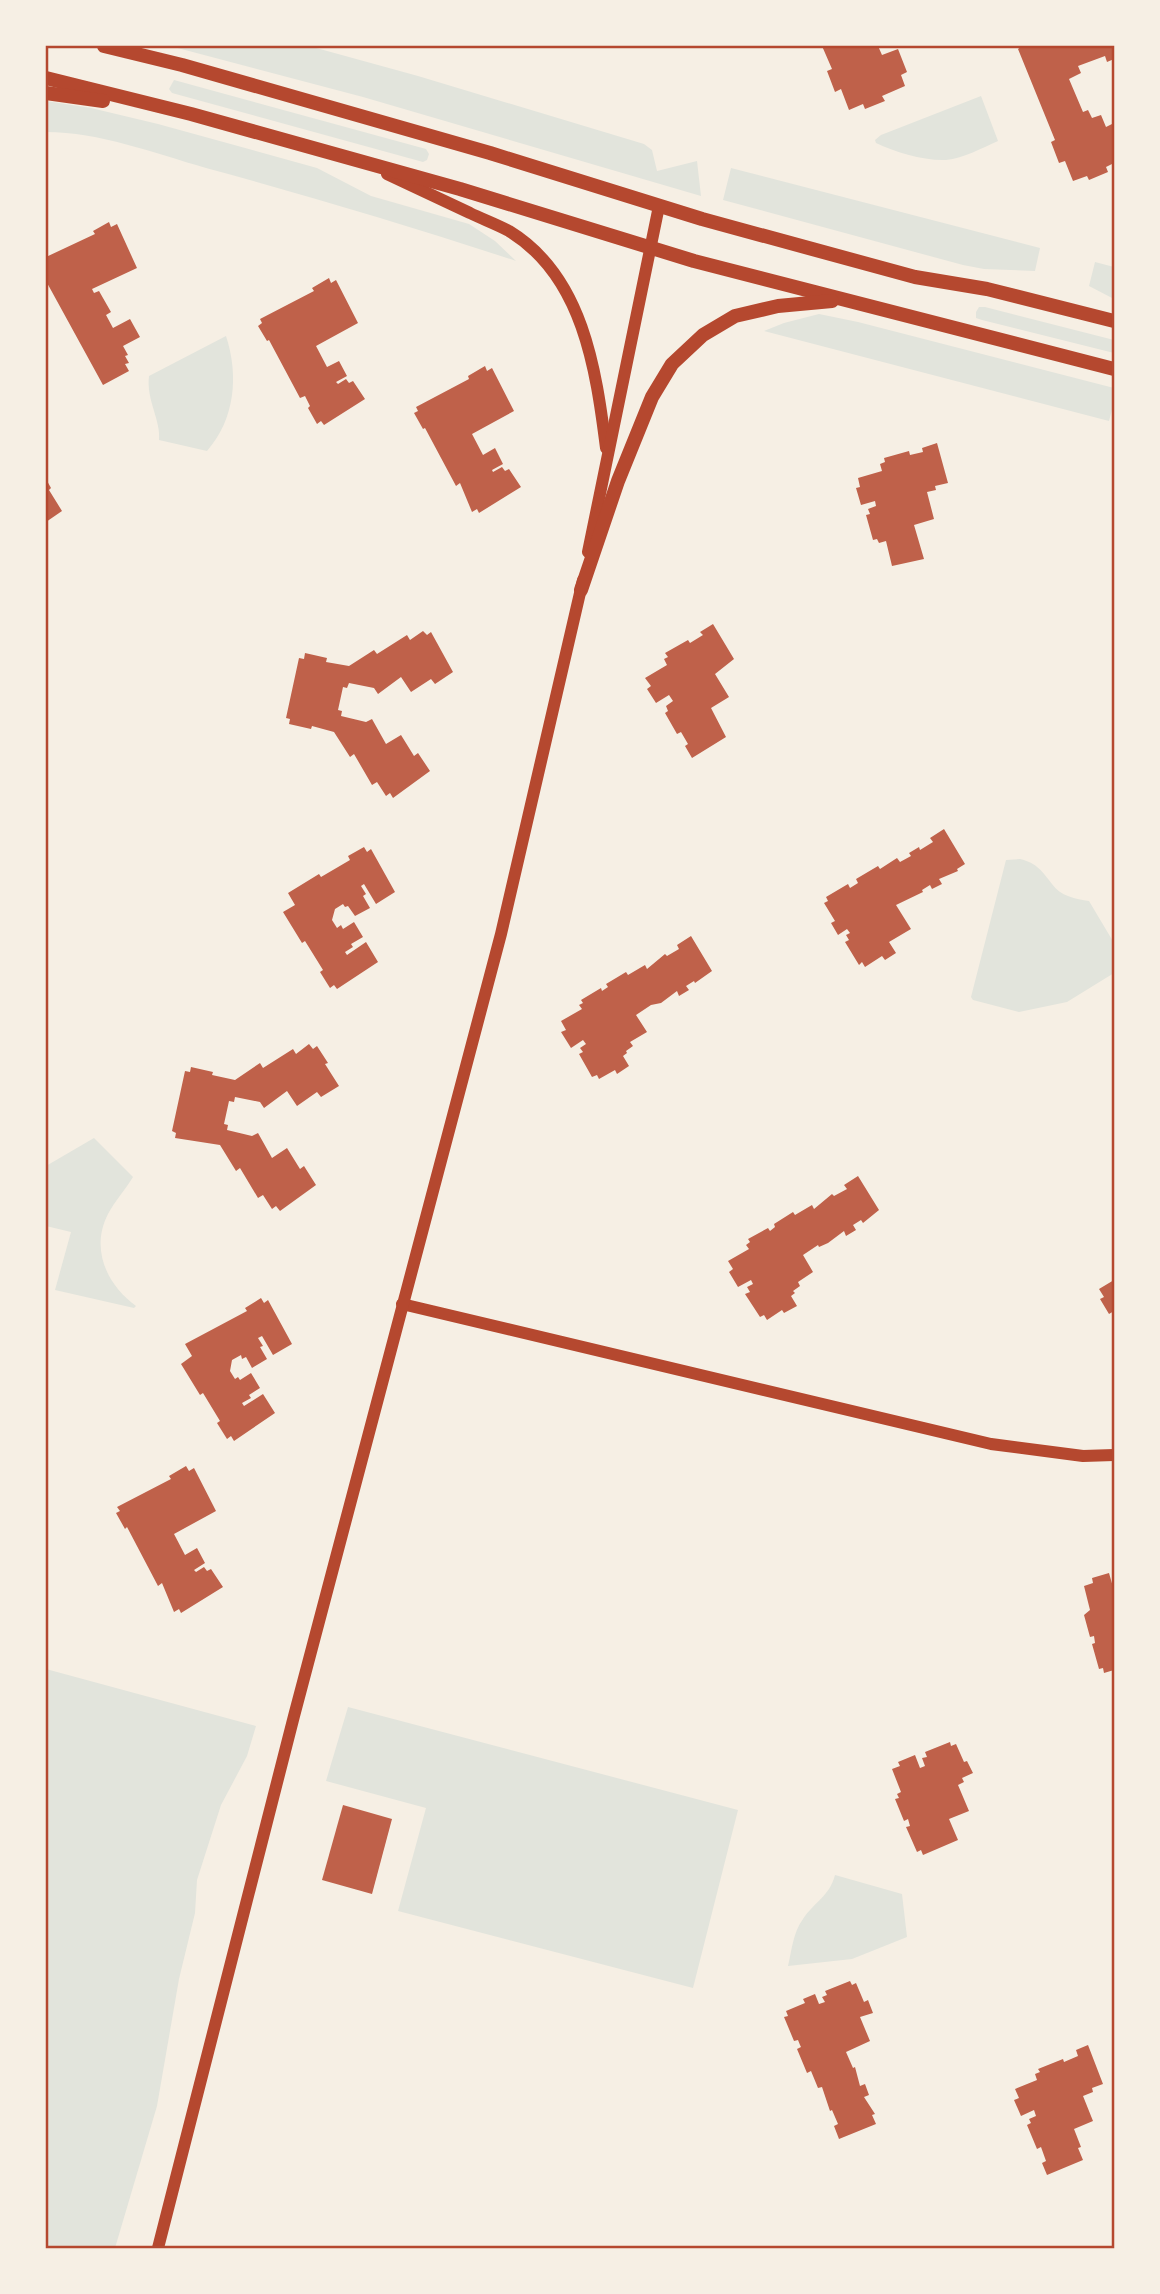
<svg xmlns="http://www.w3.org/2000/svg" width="1160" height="2294" font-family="Montserrat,sans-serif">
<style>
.green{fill:#e2e4dc}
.building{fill:#bf614a}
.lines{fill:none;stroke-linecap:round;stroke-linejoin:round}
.tertiary{stroke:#b5482f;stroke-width:12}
.secondary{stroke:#b5482f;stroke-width:14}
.neatline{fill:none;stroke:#b5482f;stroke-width:2.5}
</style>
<rect width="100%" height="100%" fill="#f6efe4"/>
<g class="green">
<path d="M170,46H309L418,76L644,144L652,150L657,171L697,161L701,196L363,97Z"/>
<path d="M174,80L426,149L429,154L427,160L423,162L172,93L169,89Z"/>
<path d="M981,96L998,141C982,148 964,158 946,160C924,161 895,152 876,143L875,140L881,135Z"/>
<path d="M46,101L91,108L158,124L317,168L371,196L469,224L495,241L516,261C413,227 310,196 206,168C154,153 99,132 46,132Z"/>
<path d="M731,168L1040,248L1035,271L984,269L963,265L723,200Z"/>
<path d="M1095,262L1114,267V299L1089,286Z"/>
<path d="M979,307H985L1114,340V353L982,320L976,318V312Z"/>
<path d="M819,314L858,322L1114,388V402L1109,421L764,331L784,323Z"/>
<path d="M226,336C239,376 235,419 207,451L159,440C161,420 146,400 149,376Z"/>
<path d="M1020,859C1037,863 1042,871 1052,884C1060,896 1076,899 1089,901L1114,943V973L1067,1002L1019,1012L973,1000L971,997L1006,860Z"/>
<path d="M94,1138L133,1177C125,1190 115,1201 108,1214C90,1249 107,1285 136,1306L134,1308L55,1290L71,1232L46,1226V1166Z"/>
<path d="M46,1669L256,1726L247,1756L221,1805L197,1880L195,1913L179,1979L157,2106L115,2248H46Z"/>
<path d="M348,1707L738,1810L693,1988L398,1911L426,1808L326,1781Z"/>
<path d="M835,1875L902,1894L907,1937L852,1959L788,1966C792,1949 793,1933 803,1919C815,1901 829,1897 835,1875Z"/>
</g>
<g class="building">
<path d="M822,46H878L882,55L898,49L907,72L901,75L905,86L882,96L885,101L865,109L863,104L849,110L841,89L835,92L827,71L832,69Z"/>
<path d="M1022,46H1114V59L1107,62L1105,56L1078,66L1081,73L1069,79L1083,112L1088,110L1092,118L1101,115L1106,127L1114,123V163L1106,167L1108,172L1089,180L1087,176L1073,181L1065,161L1059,163L1051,142L1055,140L1018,49Z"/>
<path d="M109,222L111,227L117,224L137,268L92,289L94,293L99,291L111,312L106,315L113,328L130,319L140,337L123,346L128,355L125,356L129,363L125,364L129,371L103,385L46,281V257L95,234L93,231Z"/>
<path d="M329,278L331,283L336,280L358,323L316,346L327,367L339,361L347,376L336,382L338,384L346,379L349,383L353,381L365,399L324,425L321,421L317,424L308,408L310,406L305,396L300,398L269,340L267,341L258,326L262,323L260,319L314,291L312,288Z"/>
<path d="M485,366L487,371L492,368L514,411L472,434L483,455L495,448L503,464L492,470L493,472L502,467L505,471L509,469L521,487L479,513L477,509L472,512L460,483L456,486L425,428L423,429L414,413L418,411L416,407L469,379L468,376Z"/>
<path d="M937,443L948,483L935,486L936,490L927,492L934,519L914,525L924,559L892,566L886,541L879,543L877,539L873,540L866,515L870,514L868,509L876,506L875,501L861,505L856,488L860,487L858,478L882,471L880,464L885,462L884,458L909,451L910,455L923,452L922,448Z"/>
<path d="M46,479L51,488L49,490L62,511L46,522Z"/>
<path d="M713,624L734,659L715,674L729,697L711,708L726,737L692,758L685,746L688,744L681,732L677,734L665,713L668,711L666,706L673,701L669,695L656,703L647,689L651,686L645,678L667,665L664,659L668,657L665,653L688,640L690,643L703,635L700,632Z"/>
<path d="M423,631L427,635L431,632L453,672L435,684L431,679L411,692L401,677L378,694L374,688L349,683L347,688L343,687L338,710L342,711L341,716L366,722L372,719L386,744L401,735L414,756L418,753L430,771L393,798L390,793L386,796L377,782L372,785L354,754L350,757L334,732L312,726L311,729L289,724L290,719L286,718L299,658L304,659L305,653L327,658L326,662L349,666L374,650L377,654L407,635L410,640Z"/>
<path d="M944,829L965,864L957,869L958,871L939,879L942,884L932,889L930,885L922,890L923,892L896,905L911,929L889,942L896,953L885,960L882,956L865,967L862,962L859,965L845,942L849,940L846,935L850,933L847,929L838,935L831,923L835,921L824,903L828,901L826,897L848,884L850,888L858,883L856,879L878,866L880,869L897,858L900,862L911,856L909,853L919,847L920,850L933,842L930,838Z"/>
<path d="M364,847L367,852L371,849L395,892L376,904L364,884L361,886L366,894L363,896L370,908L355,916L348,906L345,907L343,904L335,909L332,920L337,928L341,925L343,929L354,922L363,937L351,944L353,947L345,952L347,955L366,942L378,962L337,989L334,985L330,988L320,972L323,970L305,941L302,943L283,912L295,905L288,893L319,874L321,877L350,860L348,856Z"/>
<path d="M691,936L712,971L695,983L694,981L686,986L689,990L679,996L677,991L661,1003L651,1005L636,1015L647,1032L630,1042L633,1046L626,1051L627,1053L623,1056L629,1066L617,1074L615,1070L599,1079L597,1075L592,1077L579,1054L583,1052L580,1048L586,1044L583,1040L571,1048L561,1032L566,1030L561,1021L582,1009L579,1005L583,1003L581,1000L601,988L602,991L608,987L606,984L626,972L628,975L645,965L647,969L665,954L667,956L679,949L677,945Z"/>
<path d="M309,1044L313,1049L317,1046L328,1063L325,1064L339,1086L321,1097L317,1092L297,1106L287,1091L264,1108L260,1102L235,1097L234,1102L229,1101L224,1124L228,1125L227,1130L252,1136L258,1133L272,1158L287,1148L300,1169L304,1166L316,1185L280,1211L276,1206L272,1209L263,1195L258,1198L240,1168L236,1171L220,1145L175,1138L176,1133L172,1131L185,1071L190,1072L191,1067L213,1072L212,1075L235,1080L260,1063L263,1068L293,1049L296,1054Z"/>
<path d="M858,1176L879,1210L863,1223L861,1220L853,1225L856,1230L846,1236L844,1231L828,1243L819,1247L818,1245L803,1255L813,1272L798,1282L800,1286L793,1291L795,1293L791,1296L797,1306L784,1313L782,1310L767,1320L764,1315L760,1317L745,1294L750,1292L747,1287L753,1284L751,1280L738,1287L729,1272L733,1269L728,1261L749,1249L746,1245L750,1242L748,1239L768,1228L770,1231L775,1227L774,1224L793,1212L795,1215L812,1205L814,1209L832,1194L834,1196L847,1189L844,1185Z"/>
<path d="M1114,1280V1311L1109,1314L1100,1299L1104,1297L1099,1289Z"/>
<path d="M261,1298L264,1303L268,1300L292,1344L273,1355L262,1336L258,1338L263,1346L260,1347L267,1359L252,1368L246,1357L242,1359L241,1355L232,1360L230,1371L235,1379L238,1377L240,1380L251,1373L260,1388L249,1395L251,1398L242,1403L244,1406L263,1394L275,1413L234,1441L231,1436L227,1439L217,1423L220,1421L203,1393L200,1395L181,1364L192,1356L185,1344L247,1311L245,1308Z"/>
<path d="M186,1466L189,1471L194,1468L216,1511L174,1534L185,1555L197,1548L205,1563L194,1570L196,1572L204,1567L207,1571L211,1569L223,1587L181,1613L179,1609L174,1612L162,1583L158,1586L127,1527L125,1529L116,1513L120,1511L117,1507L171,1479L169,1476Z"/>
<path d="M1109,1573L1113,1587L1114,1586V1670L1104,1673L1103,1668L1099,1669L1092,1644L1095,1643L1094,1636L1090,1637L1084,1615L1090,1610L1084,1586L1093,1583L1092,1578Z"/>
<path d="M950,1742L951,1746L956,1744L964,1762L967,1761L973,1773L962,1778L964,1782L958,1785L969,1811L949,1819L958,1840L923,1855L921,1850L917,1852L906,1827L910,1826L908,1819L904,1821L895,1799L899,1798L897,1794L901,1792L892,1769L900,1766L898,1762L915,1755L920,1768L925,1766L922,1758L927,1757L925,1752Z"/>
<path d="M343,1805L392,1819L372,1894L322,1880Z"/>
<path d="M850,1981L852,1985L856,1983L864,2002L868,2000L873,2013L860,2017L870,2041L846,2052L853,2068L855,2067L860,2086L865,2084L869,2095L864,2097L875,2114L872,2115L876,2124L839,2139L834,2126L838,2124L832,2110L830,2111L822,2087L818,2088L811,2071L807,2073L797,2049L801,2047L800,2045L798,2040L794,2041L784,2017L788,2016L786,2011L805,2003L803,1999L815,1994L819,2004L825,2002L822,1997L827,1995L825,1991Z"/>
<path d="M1088,2045L1103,2084L1092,2088L1093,2092L1083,2096L1093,2121L1074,2129L1081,2147L1078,2148L1083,2160L1047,2175L1042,2163L1046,2161L1041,2147L1037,2149L1027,2125L1031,2123L1029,2119L1036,2116L1034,2110L1021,2116L1014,2100L1019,2098L1015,2089L1037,2080L1035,2074L1040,2072L1038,2069L1063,2059L1064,2062L1078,2056L1076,2050Z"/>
</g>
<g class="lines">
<g class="tertiary">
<path d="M387,174C415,187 442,200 470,213C482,219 496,224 509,231C583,276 596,369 606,448"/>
<path d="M588,552L659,206"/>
<path d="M402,1304L991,1444L1083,1456L1114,1455"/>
<path d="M158,2248L294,1716L501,934L583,580"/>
</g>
<g class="secondary">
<path d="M104,46L182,65L490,153L702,219L915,277L987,289L1114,321"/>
<path d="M46,78L191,114L460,189L694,261L1114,369"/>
<path d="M46,93L103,101"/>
<path d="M581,590L618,481L652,397L672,364L703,335L735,316L778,306L832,301"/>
</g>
</g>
<rect width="1160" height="2294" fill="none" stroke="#f6efe4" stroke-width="94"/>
<rect x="47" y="47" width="1066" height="2200" class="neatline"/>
</svg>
